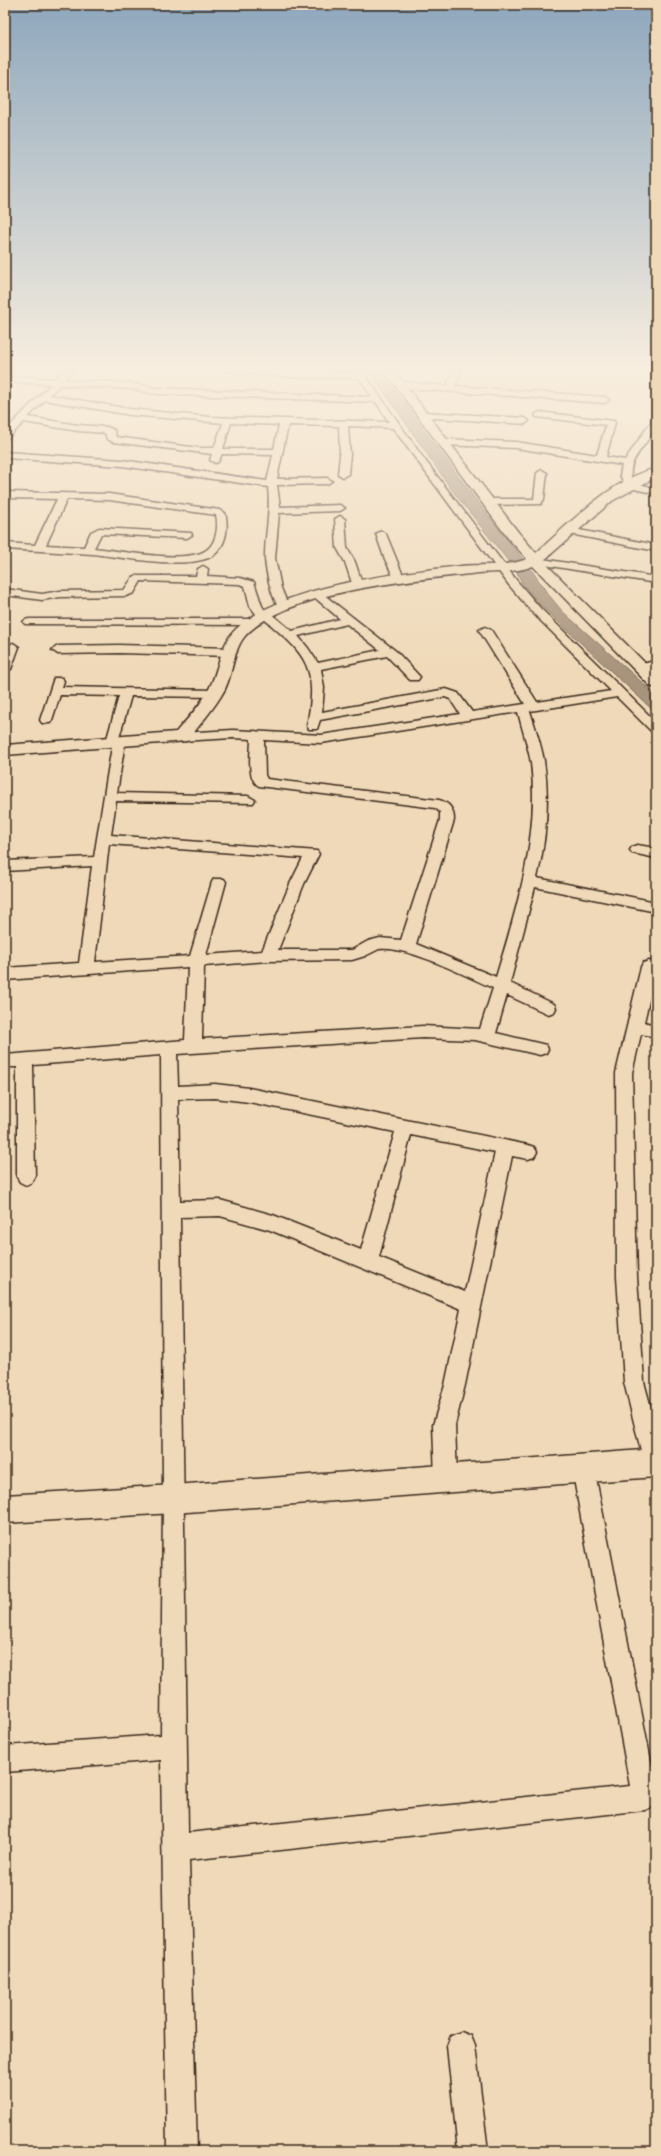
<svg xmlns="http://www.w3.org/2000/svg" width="661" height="2156" font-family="Mynerve,sans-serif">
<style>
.water{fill:#a8937c;stroke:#7c6956}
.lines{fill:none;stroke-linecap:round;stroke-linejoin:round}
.street-casing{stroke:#3b2a1e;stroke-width:3}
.secondary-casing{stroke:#3b2a1e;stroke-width:3}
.street{fill:#efd9b8;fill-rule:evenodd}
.secondary{fill:#efd9b8;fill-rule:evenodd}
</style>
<rect width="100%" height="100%" fill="#efd9b8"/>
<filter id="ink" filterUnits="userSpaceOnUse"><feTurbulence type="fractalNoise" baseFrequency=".025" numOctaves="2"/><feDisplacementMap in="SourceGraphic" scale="8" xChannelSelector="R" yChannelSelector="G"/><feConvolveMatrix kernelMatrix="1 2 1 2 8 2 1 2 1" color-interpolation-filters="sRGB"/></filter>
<g filter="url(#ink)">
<path class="water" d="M368,369H379L476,500L532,571L548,594L562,611L656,695V713L538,603L522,583L517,572L452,490Z"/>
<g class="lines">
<g class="street-casing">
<g id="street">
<path d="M66,369H74L64,380L131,383L156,388L372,397L359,378H304L225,371L221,369L356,373L353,369H361L424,459L517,581L540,608L656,722V733L652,732L617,697L530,711C535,727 541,744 544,761C550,799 546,841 537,878L656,902V912L535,887L510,983L554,1004L556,1008L554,1012L548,1014L507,995L496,1033L546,1045L548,1049L546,1053L540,1055L475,1040L423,1038L177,1054L178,1086L215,1084L249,1088L528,1145L534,1147L537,1152L534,1157L528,1159L512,1156L465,1385L455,1425L457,1478L454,1486L446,1489L438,1486L435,1478L433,1425L445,1385L461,1309L270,1230L220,1216L180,1217L188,1833L630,1786L572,1468L575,1460L583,1457L591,1460L594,1468L656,1787L654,1806L645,1810L189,1860L197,2151H167L161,1760L5,1772V1746L161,1735L163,1499L161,1055L33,1065L35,1177L32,1182L26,1185L20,1182L17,1177V1067H5V1055L185,1040L188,967L5,980V968L79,963L92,866L5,871V861L94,857L112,746L106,742L119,696L60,695L52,720L50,723H42L40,720L54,678H62L64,681L62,687L215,690L219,691L221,694L219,697L131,696L119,738L125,742L117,793L248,796L255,800L253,803L116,801L111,835L317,851L319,854L304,884L278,950H352L368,941L380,938L401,940L440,820V812L435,808L259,786C246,779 251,752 251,739L233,738L181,741L175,737L181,733L233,730L321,735L460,714L450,699L445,697L320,720L317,729H309L307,726C318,668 308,656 264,619L259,618L250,606L245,586L239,584L141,581L134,593L126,596L60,597L42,600L5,595V589L42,594L60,591L124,590L133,577L136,576H196L198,569L203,566L208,569L207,576L240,578L254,582L262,606L266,612L270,613L292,631L340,619L313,596L319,593L323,594L397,652L420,677L418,680H410L387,656L321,669L324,688L322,712L446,689L458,693L472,712L525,704L479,630L485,627L491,630L537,702L611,691L532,612L509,585L393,428L348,426L350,455L348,474L343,477L338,474L340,455L339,426L288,425L277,479L327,478L332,481L327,484L277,485L280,507L340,505L345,508L340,511L279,513L275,558L281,588L289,607L283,610C273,608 265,568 265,557C265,532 271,513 268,487L122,466L5,458V452L122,460L267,481L273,455L222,454L218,462L215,463L210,460L212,454L113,442L107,439L105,433L78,431L24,422L8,438L5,439V431L51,384L5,382V376L55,379ZM60,385L131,389L156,394L376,402L389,422L210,417L130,409L49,395ZM45,400L130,415L223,423L214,448H199L116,437L114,430L107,427L78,425L28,417ZM231,423L279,425L274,449H223ZM347,624L380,650L318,663L308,648L298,636ZM518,712C522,729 528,746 531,763C540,835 517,908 496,977L416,944L454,820C454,810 450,803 439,800L267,779L265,775L264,740L321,743ZM109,844L303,858L290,884L262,951L206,955L226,882L224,879H214L212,882L190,956L95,962ZM379,949C406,945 466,976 493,988L480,1029L423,1026L202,1039L204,966L268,961L352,960L365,956ZM215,1098L249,1102L395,1132L361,1250L273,1215L220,1200L180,1201L178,1099ZM411,1135L495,1152L465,1292L379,1257Z"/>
<path d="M454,369H462L455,386L605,397L609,400L605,403L401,388L397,385L401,382L447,386Z"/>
<path d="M423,412L525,418L529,421L525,424L420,417L419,415Z"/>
<path d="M539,412L614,421L615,423L606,457L625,460L653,419L656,418C656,443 622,457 633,483L656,488V494L626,487L620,475L622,465L516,448L444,445L439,442L444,439L516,442L597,455L606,425L536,417L535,415Z"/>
<path d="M542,470L547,473L544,499L541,504L488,505L483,502L488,499H534L537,473Z"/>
<path d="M5,492L109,494L220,510L225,513C229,527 226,546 214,555C191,571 121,557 93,554C64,552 34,551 5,549V543L35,545L57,499L5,498ZM67,499L109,500L216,515C219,528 216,548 201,553C175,562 122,551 94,548L101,534L187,538L192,535L191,533L99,528L91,532L84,547L46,545Z"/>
<path d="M340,516L345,519L347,548L355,562L363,586L362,588L358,589L353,586L345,562L337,548L335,519Z"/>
<path d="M569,528L656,545V551L565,533V529Z"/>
<path d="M381,531L386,534L404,578L403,580H395L384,557L376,534Z"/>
<path d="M536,558L656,577V583L532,563L531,561L532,559Z"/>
<path d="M29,619H252L258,622L252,625L25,624L23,622L25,620Z"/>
<path d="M13,643L19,647L11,669L5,673V653L9,645Z"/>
<path d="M119,645L231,648L237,652L231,656L119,653L58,654L52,650L58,646Z"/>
<path d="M656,660V668L642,673L636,669L638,666Z"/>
<path d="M637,845L656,848V858L632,853L630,850L632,847Z"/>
<path d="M649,961L655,963L656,971L644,1022L656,1025V1037L641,1034L632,1073L637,1277L644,1382L656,1426L655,1474L647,1471L644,1463L624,1382L617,1277L616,1073L641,967L643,963Z"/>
<path d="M461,2032L471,2036L475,2046L488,2151H458L447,2046L451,2036Z"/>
</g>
</g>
<g class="secondary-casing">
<g id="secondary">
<path d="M383,369H393L518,532L536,553C570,523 611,480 656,468V477L612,501L543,561L656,674V688L650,686L533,566C513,574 491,571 470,574C411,580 286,591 245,636C233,650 233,673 225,689C215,708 200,724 187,741L5,755V745L176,732C188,718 201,705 209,689C219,670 220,644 236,629C283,585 398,573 461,566C482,564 506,567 527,559L508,538Z"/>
<path d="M656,1449V1477L174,1513L5,1523V1495L174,1485Z"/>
</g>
</g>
<use href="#street" class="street"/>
<use href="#secondary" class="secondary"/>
</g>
</g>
<linearGradient id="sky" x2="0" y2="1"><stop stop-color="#8ea7bd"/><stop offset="0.55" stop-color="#f8eedf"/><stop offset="1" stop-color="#f8eedf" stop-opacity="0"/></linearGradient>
<rect width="661" height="671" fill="url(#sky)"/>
<rect width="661" height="2156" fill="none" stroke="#efd9b8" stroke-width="20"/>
<rect x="10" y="10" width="641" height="2136" fill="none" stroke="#3b2a1e" stroke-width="1.5" filter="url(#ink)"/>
</svg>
